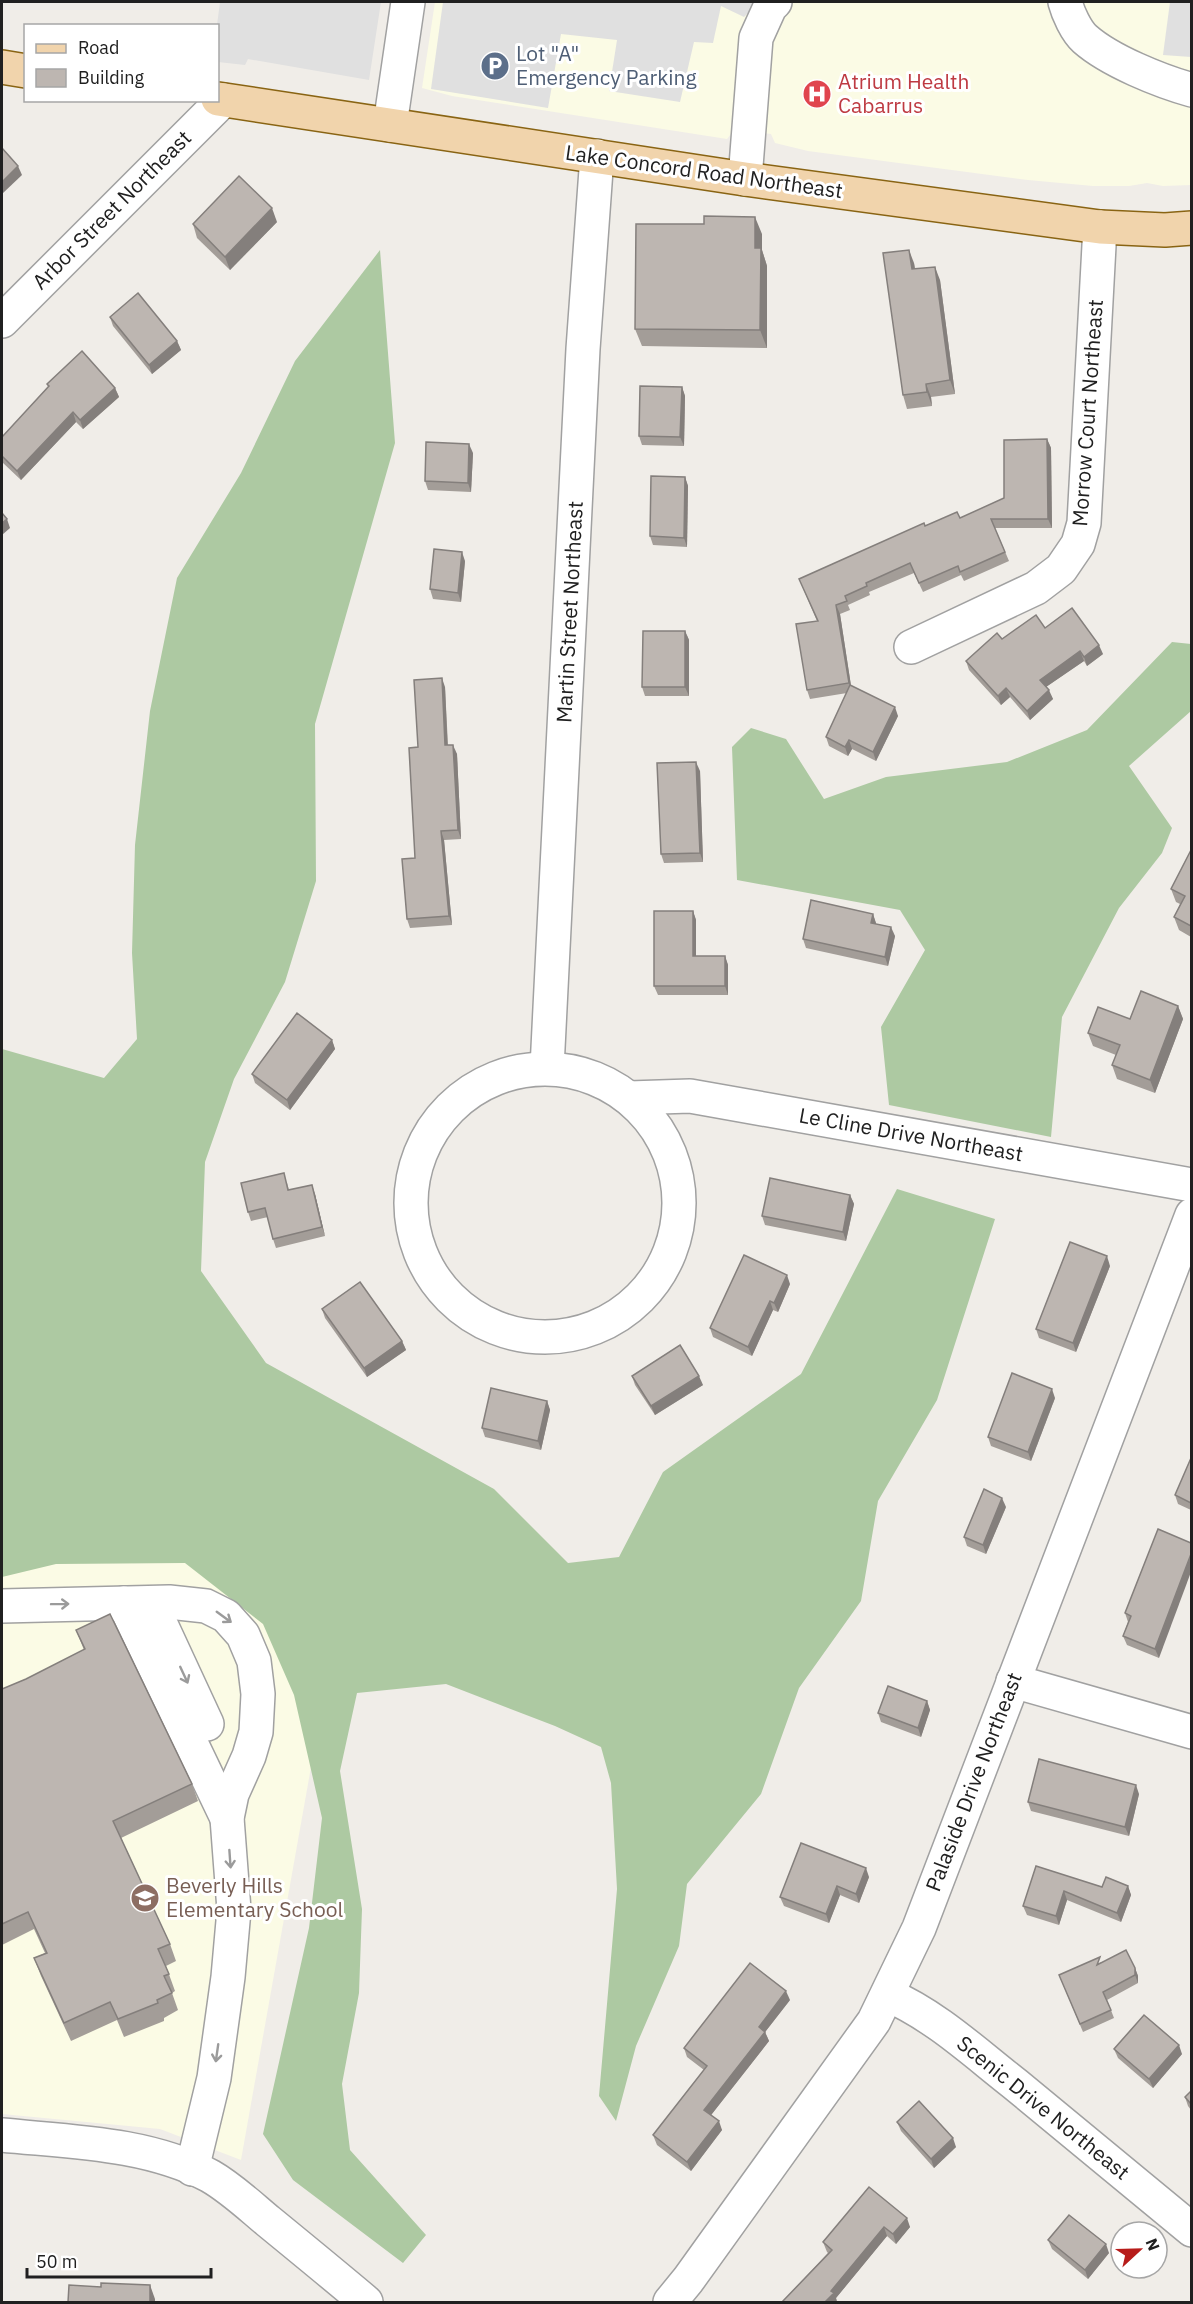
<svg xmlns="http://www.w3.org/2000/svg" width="1193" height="2304" font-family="'IBM Plex Sans',sans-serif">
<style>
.education{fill:#fbfbe5}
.forest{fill:#adc9a2}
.parking{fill:#e0e0e0}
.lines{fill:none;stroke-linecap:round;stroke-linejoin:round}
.minor-casing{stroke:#a1a1a1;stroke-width:36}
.major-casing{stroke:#896413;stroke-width:36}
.minor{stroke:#fff;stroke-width:33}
.major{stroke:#f1d4ac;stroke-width:33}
.wall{fill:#a39d98}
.shaded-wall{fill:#847f7c}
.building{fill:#bdb6b1;stroke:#847f7c;stroke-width:1.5}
.oneway{stroke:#9b9b9b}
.labels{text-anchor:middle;stroke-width:6;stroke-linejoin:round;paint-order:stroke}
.service-label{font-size:21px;fill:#4e5e75;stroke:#fff;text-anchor:start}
.health-label{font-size:21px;fill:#be3a42;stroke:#fff;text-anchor:start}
.street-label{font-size:21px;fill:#202020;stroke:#fff}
.education-label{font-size:21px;fill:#785e54;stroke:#fff;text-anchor:start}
</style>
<rect width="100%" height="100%" fill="#f0ede8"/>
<g class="education">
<path d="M435,2H1191V185L1163,186L1147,183L1129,186H1093L1028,180L808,151L775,143L771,134L734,130L727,139L452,96L422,88Z"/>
<path d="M2,1536L209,1538L326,1683L241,2160L160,2129L2,2114Z"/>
</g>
<g class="forest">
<path d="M380,250L395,443L315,724L316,881L285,982L234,1079L205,1162L201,1271L266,1363L494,1489L568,1563L619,1557L663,1472L801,1374L897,1189L995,1219L937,1400L878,1501L861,1601L799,1688L761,1794L687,1884L679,1946L636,2046L616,2121L599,2096L617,1889L611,1783L601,1747L555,1726L446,1684L357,1693L340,1771L362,1909L359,1993L342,2084L350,2150L426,2235L403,2263L293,2180L263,2134L309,1928L322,1818L294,1695L263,1624L185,1563L56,1564L2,1577V1049L104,1078L137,1039L132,953L135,845L150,711L177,578L241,473L295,361Z"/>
<path d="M1172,642L1191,644V711L1129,766L1172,828L1162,853L1119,908L1062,1017L1051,1137L889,1105L881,1027L925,950L900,910L737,880L732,747L751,728L786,739L824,799L886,777L1007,762L1087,730Z"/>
</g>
<g class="parking">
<path d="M220,2H381L369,80L248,59L245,65L218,62L217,25Z"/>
<path d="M443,2H759L744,17L721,6L713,43L694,42L680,102L609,91L617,40L561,34L548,108L431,89Z"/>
<path d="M1170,2H1191V57L1163,55Z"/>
</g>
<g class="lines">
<g class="minor-casing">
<g id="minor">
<path d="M1065,2C1068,13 1076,31 1085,39C1110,61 1160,81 1192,90"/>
<path d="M390,125L408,2"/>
<path d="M745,179L756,38L770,7L775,2"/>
<path d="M2,321L223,100"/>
<path d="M911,647L1036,588L1061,569L1078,544L1084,523L1100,227"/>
<path d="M547,1068L583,349L597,156"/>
<circle cx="545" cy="1203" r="134"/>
<path d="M629,1098L690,1096L1192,1185"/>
<path d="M124,1603L227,1818"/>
<path d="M151,1603L207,1724"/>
<path d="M2,1606L169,1602L206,1606L226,1616L243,1635L254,1661L258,1694L256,1732L249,1756L232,1794L227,1818L234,1910L228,1977L214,2078L192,2169"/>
<path d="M1013,1681L1192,1732"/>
<path d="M888,1995C936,2016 974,2052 1015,2084C1074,2132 1133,2181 1192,2230"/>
<path d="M2,2135C72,2142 147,2143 210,2176C231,2188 250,2206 268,2221C301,2248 334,2275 366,2302"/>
<path d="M670,2302L688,2280L874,2021L919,1928L1192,1215"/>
</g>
</g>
<g class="major-casing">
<g id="major">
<path d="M2,67L26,71"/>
<path d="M218,99L745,179L1100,227L1165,230L1192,228"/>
</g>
</g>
<use href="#minor" class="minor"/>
<use href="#major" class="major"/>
</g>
<g class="wall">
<path d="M277,222L230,270L197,238L193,224Z"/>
<path d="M762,234V250L767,266V348L642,346L635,329Z"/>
<path d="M914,263L915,269L940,280L955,394L931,397L932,406L907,409L903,395Z"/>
<path d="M110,317L177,341L181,350L152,374L113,326Z"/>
<path d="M47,384L115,388L119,397L83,429L76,422L21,480L2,462V437L48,387Z"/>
<path d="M682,387L685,396L684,446L642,445L639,436Z"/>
<path d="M1047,439L1051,448L1052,528H995L1009,561L964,581L961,575L923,592L914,573L869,592L870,595L848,605L850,610L840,614L851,686L898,716L876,761L852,749L848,756L829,746L826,737L847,693L810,699L807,690L817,621L799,579L925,526L960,518L1004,498Z"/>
<path d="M473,453L471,492L428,490L425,481Z"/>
<path d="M685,477L688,486L687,547L653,545L650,536Z"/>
<path d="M465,561L461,602L433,599L430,589Z"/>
<path d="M1045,628L1103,654L1087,666L1084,661L1046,687L1053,699L1030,720L1010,697L1001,705L969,670L966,661L1002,639Z"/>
<path d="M685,631L689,640V696H645L642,687Z"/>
<path d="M445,687L448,745L457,754L461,839L444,840L452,925L410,928L407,919L415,858L418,747Z"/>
<path d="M700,771L703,862L664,863L661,854Z"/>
<path d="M1191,850V937L1179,930L1174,917L1180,904L1176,902L1171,889Z"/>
<path d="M693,911L696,920V956H725L728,965V995H658L654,986Z"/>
<path d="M873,914L876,924L895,936L888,966L806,948L803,939Z"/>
<path d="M1178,1006L1183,1019L1155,1093L1117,1079L1112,1065L1116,1055L1093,1046L1088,1033L1130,1019Z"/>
<path d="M332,1040L335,1049L290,1110L255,1083L252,1074Z"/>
<path d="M287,1183L289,1190L315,1194L325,1236L276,1248L273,1239L268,1217L251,1221L248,1212Z"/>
<path d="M850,1195L854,1204L846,1241L765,1225L762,1216Z"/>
<path d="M1110,1266L1076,1352L1039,1338L1036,1329Z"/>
<path d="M790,1284L778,1312L773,1310L752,1356L713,1337L710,1328Z"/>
<path d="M322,1309L402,1341L406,1350L367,1377L325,1318Z"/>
<path d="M632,1376L703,1385L655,1415L635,1385Z"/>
<path d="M1055,1398L1031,1461L991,1446L988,1437Z"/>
<path d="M547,1401L550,1410L541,1450L485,1437L482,1428Z"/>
<path d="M1191,1458V1510L1178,1504L1175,1495Z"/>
<path d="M1006,1507L986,1554L967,1546L964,1537Z"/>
<path d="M1158,1529L1159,1658L1127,1645L1123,1636L1128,1622L1125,1613Z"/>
<path d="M76,1630L192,1784L198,1801L121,1838L170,1944L176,1961L166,1966L175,1991L172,1993L178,2010L164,2018V2021L124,2037L117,2020L71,2041L41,1976L34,1958L45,1953L34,1929L2,1945V1689L26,1679L84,1650Z"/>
<path d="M927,1701L930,1710L921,1737L881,1722L878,1713Z"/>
<path d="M1139,1794L1129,1836L1031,1811L1028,1802Z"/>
<path d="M1036,1866L1102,1887L1128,1886L1131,1895L1121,1922L1067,1900L1059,1925L1027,1915L1023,1906Z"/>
<path d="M869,1877L859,1903L840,1895L829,1923L784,1906L780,1897Z"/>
<path d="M1102,1962L1135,1968L1138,1976V1983L1107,2000L1114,2018L1083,2032L1059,1975Z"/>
<path d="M790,2000L765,2032L769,2041L711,2115L722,2130L691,2171L657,2145L653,2135L704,2070L687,2057L684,2048Z"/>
<path d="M1114,2049L1182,2054L1153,2088L1118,2058Z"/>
<path d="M1191,2091V2110L1188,2106L1185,2097Z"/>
<path d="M897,2122L956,2147L934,2168L901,2131Z"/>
<path d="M869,2187L910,2227L896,2244L887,2236L836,2298L837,2302H782L828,2253L827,2252L823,2242Z"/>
<path d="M1048,2240L1109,2253L1088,2279L1052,2249Z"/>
</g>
<g class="shaded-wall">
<path d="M18,166L22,175L2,194V182Z"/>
<path d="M272,208L277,222L230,270L225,257Z"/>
<path d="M755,217L762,234V250L767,266V348L760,330L755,248Z"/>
<path d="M909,250L914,263L917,283L912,269Z"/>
<path d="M935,267L940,280L955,394L950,380Z"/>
<path d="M177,341L181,350L152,374L149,365Z"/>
<path d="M926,384L931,397L932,406L927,392Z"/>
<path d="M682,387L685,396L684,446L680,437Z"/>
<path d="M115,388L119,397L83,429L80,420Z"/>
<path d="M73,412L76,422L21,480L17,471Z"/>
<path d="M1047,439L1051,448L1052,528L1048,519Z"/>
<path d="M469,444L473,453L471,492L468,483Z"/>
<path d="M685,477L688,486L687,547L684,538Z"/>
<path d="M7,519L10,528L2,535V523Z"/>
<path d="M462,552L465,561L461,602L458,593Z"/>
<path d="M836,605L840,614L852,692L849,683Z"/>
<path d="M685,631L689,640V696L685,687Z"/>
<path d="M1099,645L1103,654L1087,666L1084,657Z"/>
<path d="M1080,651L1084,661L1043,689L1040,680Z"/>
<path d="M442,678L445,687L448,755L445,745Z"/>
<path d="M1006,688L1010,697L1001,705L998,696Z"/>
<path d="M1049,690L1053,699L1030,720L1027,711Z"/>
<path d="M895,707L898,716L876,761L873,752Z"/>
<path d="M849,740L852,749L848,756L845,747Z"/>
<path d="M453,745L457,754L461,839L458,830Z"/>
<path d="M696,762L700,771L703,862L700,853Z"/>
<path d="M441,831L444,840L452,925L449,916Z"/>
<path d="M693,911L696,920V965L693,956Z"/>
<path d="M873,914L876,923L874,932L871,923Z"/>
<path d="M891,927L895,936L888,966L885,957Z"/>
<path d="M725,956L728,965V995L725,986Z"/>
<path d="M1178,1006L1183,1019L1155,1093L1150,1080Z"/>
<path d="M332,1040L335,1049L290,1110L287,1100Z"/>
<path d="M312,1185L315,1194L325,1236L322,1227Z"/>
<path d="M850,1195L854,1204L846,1241L843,1232Z"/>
<path d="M1107,1256L1110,1266L1076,1352L1073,1343Z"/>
<path d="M787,1275L790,1284L778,1312L774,1303Z"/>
<path d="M770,1301L773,1310L752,1356L748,1347Z"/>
<path d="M402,1341L406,1350L367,1377L364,1368Z"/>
<path d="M699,1376L703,1385L655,1415L651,1406Z"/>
<path d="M1052,1389L1055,1398L1031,1461L1028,1452Z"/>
<path d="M547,1401L550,1410L541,1450L538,1441Z"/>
<path d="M1002,1498L1006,1507L986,1554L983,1545Z"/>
<path d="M1191,1554V1572L1159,1658L1155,1649Z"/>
<path d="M927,1701L930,1710L921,1737L918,1728Z"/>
<path d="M1136,1785L1139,1794L1129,1836L1125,1827Z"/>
<path d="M866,1868L869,1877L859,1903L856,1894Z"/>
<path d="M837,1886L840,1895L829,1923L826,1914Z"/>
<path d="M1128,1886L1131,1895L1121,1922L1117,1913Z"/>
<path d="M1064,1891L1067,1900L1059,1925L1056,1916Z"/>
<path d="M1135,1968L1138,1976V1983L1135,1975Z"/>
<path d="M786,1991L790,2000L762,2036L759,2027Z"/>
<path d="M765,2032L769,2041L708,2119L704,2110Z"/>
<path d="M1179,2045L1182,2054L1153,2088L1149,2079Z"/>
<path d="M719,2121L722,2130L691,2171L687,2162Z"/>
<path d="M953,2138L956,2147L934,2168L931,2159Z"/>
<path d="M907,2218L910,2227L896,2244L893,2234Z"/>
<path d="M884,2227L887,2236L836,2298L837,2302H825L831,2291Z"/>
<path d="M1106,2244L1109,2253L1088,2279L1085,2270Z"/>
<path d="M150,2285L155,2299V2302H150Z"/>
</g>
<g class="building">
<path d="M2,148L18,166L2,182Z"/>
<path d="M239,176L272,208L225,257L193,224Z"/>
<path d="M704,216L755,217V248H761L760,330L635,329L636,224H704Z"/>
<path d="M909,250L912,269L935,267L950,380L926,384L927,392L903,395L883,253Z"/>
<path d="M138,293L177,341L149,365L110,317Z"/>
<path d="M82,351L115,388L80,420L73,412L17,471L2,456V437L49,386L47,384Z"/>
<path d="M640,386L682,387L680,437L639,436Z"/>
<path d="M1047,439L1048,519H991L1005,552L960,572L958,566L919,583L910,563L866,583L867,586L845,596L847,601L836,605L849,683L807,690L796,624L818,621L799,579L924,523L925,526L957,512L960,518L1004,498V440Z"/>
<path d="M426,442L469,444L468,483L425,481Z"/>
<path d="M651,476L685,477L684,538L650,536Z"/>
<path d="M2,513L7,519L2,523Z"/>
<path d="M434,549L462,552L458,593L430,589Z"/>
<path d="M1072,608L1099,645L1084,657L1080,651L1040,680L1049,690L1027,711L1006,688L998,696L966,661L997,633L1002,639L1036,615L1045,628Z"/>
<path d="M643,631H685V687H642Z"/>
<path d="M442,678L445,745H453L458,830L441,831L449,916L407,919L402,859L415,858L409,748L418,747L414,680Z"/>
<path d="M850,685L895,707L873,752L849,740L845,747L826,737Z"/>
<path d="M696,762L700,853L661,854L657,763Z"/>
<path d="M1191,850V926L1174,917L1185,896L1171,889Z"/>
<path d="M811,900L873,914L871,923L891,927L885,957L803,939Z"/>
<path d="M654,911H693V956H725V986H654Z"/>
<path d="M1141,991L1178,1006L1150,1080L1112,1065L1120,1045L1088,1033L1098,1007L1130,1019Z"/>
<path d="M297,1013L332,1040L287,1100L252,1074Z"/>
<path d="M284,1173L288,1190L312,1185L322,1227L273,1239L265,1208L248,1212L241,1183Z"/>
<path d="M770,1178L850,1195L843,1232L762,1216Z"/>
<path d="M1070,1242L1107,1256L1073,1343L1036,1329Z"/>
<path d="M744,1255L787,1275L774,1303L770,1301L748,1347L710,1328Z"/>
<path d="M360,1282L402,1341L364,1368L322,1309Z"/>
<path d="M680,1345L699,1376L651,1406L632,1376Z"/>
<path d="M1012,1373L1052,1389L1028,1452L988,1437Z"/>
<path d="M491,1388L547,1401L538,1441L482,1428Z"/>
<path d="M1191,1458V1503L1175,1495Z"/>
<path d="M984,1489L1002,1498L983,1545L964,1537Z"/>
<path d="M1158,1529L1191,1543V1554L1155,1649L1123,1636L1131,1616L1125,1613Z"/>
<path d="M110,1614L192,1784L113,1821L170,1944L158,1949L169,1974L164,1976L172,1993L157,2000L158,2003L118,2019L110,2002L64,2023L34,1958L47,1953L28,1912L2,1924V1689L26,1679L85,1649L76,1630Z"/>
<path d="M888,1686L927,1701L918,1728L878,1713Z"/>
<path d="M1039,1759L1136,1785L1125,1827L1028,1802Z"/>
<path d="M801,1843L866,1868L856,1894L837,1886L826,1914L780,1897Z"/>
<path d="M1036,1866L1102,1887L1106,1877L1128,1886L1117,1913L1064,1891L1056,1916L1023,1906Z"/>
<path d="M1126,1950L1135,1968V1975L1103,1992L1111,2010L1080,2024L1059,1975L1100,1957L1097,1965Z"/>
<path d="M750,1963L786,1991L759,2027L765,2032L704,2110L719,2121L687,2162L653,2135L707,2066L684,2048Z"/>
<path d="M1144,2015L1179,2045L1149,2079L1114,2049Z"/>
<path d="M1191,2091V2104L1185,2097Z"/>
<path d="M919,2101L953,2138L931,2159L897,2122Z"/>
<path d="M869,2187L907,2218L893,2234L884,2227L831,2291L834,2293L825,2302H782L832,2250L823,2242Z"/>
<path d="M1069,2215L1106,2244L1085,2270L1048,2240Z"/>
<path d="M101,2283L150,2285V2302H68L69,2285L101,2287Z"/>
</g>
<defs><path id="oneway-shaft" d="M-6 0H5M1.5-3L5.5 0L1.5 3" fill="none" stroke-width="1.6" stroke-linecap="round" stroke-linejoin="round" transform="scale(1.5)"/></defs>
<g class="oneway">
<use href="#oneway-shaft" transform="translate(60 1604) rotate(-1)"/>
<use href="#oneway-shaft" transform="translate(224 1617) rotate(36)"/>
<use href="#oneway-shaft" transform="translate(184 1675) rotate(65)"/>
<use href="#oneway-shaft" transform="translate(230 1859) rotate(86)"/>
<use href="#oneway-shaft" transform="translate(217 2053) rotate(98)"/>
</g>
<defs>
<g id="parking-disc" transform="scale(1.5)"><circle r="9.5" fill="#5c6f8a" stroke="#fff"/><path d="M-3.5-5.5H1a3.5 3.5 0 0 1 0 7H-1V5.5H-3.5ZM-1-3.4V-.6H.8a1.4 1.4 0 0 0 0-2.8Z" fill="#fff"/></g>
<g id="hospital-disc" transform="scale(1.5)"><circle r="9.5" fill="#e0444e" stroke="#fff"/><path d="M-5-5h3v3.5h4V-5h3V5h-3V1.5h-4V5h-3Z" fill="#fff"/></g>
<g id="school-disc" transform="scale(1.5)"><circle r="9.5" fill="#8d6e63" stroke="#fff"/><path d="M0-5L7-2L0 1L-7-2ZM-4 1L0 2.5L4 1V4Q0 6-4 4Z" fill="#fff"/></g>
</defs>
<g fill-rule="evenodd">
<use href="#parking-disc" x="495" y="66"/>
<use href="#hospital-disc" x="817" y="94"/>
<use href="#school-disc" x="145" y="1898"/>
</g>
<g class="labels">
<g class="service-label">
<text x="516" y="61">Lot "A"<tspan x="516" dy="24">Emergency Parking</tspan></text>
</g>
<g class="health-label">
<text x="838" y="89">Atrium Health<tspan x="838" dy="24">Cabarrus</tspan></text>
</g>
<g class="street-label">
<text transform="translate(704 172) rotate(8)" y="7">Lake Concord Road Northeast</text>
<text transform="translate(112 210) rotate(-45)" y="7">Arbor Street Northeast</text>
<text transform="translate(1088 413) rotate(-86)" y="7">Morrow Court Northeast</text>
<text transform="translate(570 612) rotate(-87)" y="7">Martin Street Northeast</text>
<text transform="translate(911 1135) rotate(10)" y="7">Le Cline Drive Northeast</text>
<text transform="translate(974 1782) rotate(-69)" y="7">Palaside Drive Northeast</text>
<text transform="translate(1043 2108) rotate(39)" y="7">Scenic Drive Northeast</text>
</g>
<g class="education-label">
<text x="166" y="1893">Beverly Hills<tspan x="166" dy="24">Elementary School</tspan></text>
</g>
</g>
<rect width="1193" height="2304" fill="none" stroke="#202020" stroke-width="6"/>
<rect x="24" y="24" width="195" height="78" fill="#ffffff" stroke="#a6a6a6" stroke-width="1.5"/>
<rect x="36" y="44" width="30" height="9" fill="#f1d4ac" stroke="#a6a6a6" stroke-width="1.5"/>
<text x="78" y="54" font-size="18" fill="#202020">Road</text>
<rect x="36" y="69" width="30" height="18" fill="#bdb6b1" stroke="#a6a6a6" stroke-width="1.5"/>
<text x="78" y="84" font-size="18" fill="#202020">Building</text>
<g transform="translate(1139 2250) rotate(68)"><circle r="28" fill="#ffffff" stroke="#a6a6a6" stroke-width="1.5"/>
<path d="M0-4.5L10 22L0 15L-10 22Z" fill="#b71c1a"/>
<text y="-9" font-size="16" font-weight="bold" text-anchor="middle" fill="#202020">N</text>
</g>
<path d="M27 2268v9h184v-9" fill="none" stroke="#202020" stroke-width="3"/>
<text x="36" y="2268" font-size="18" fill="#202020" stroke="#ffffff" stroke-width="4.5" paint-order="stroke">50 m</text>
</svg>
